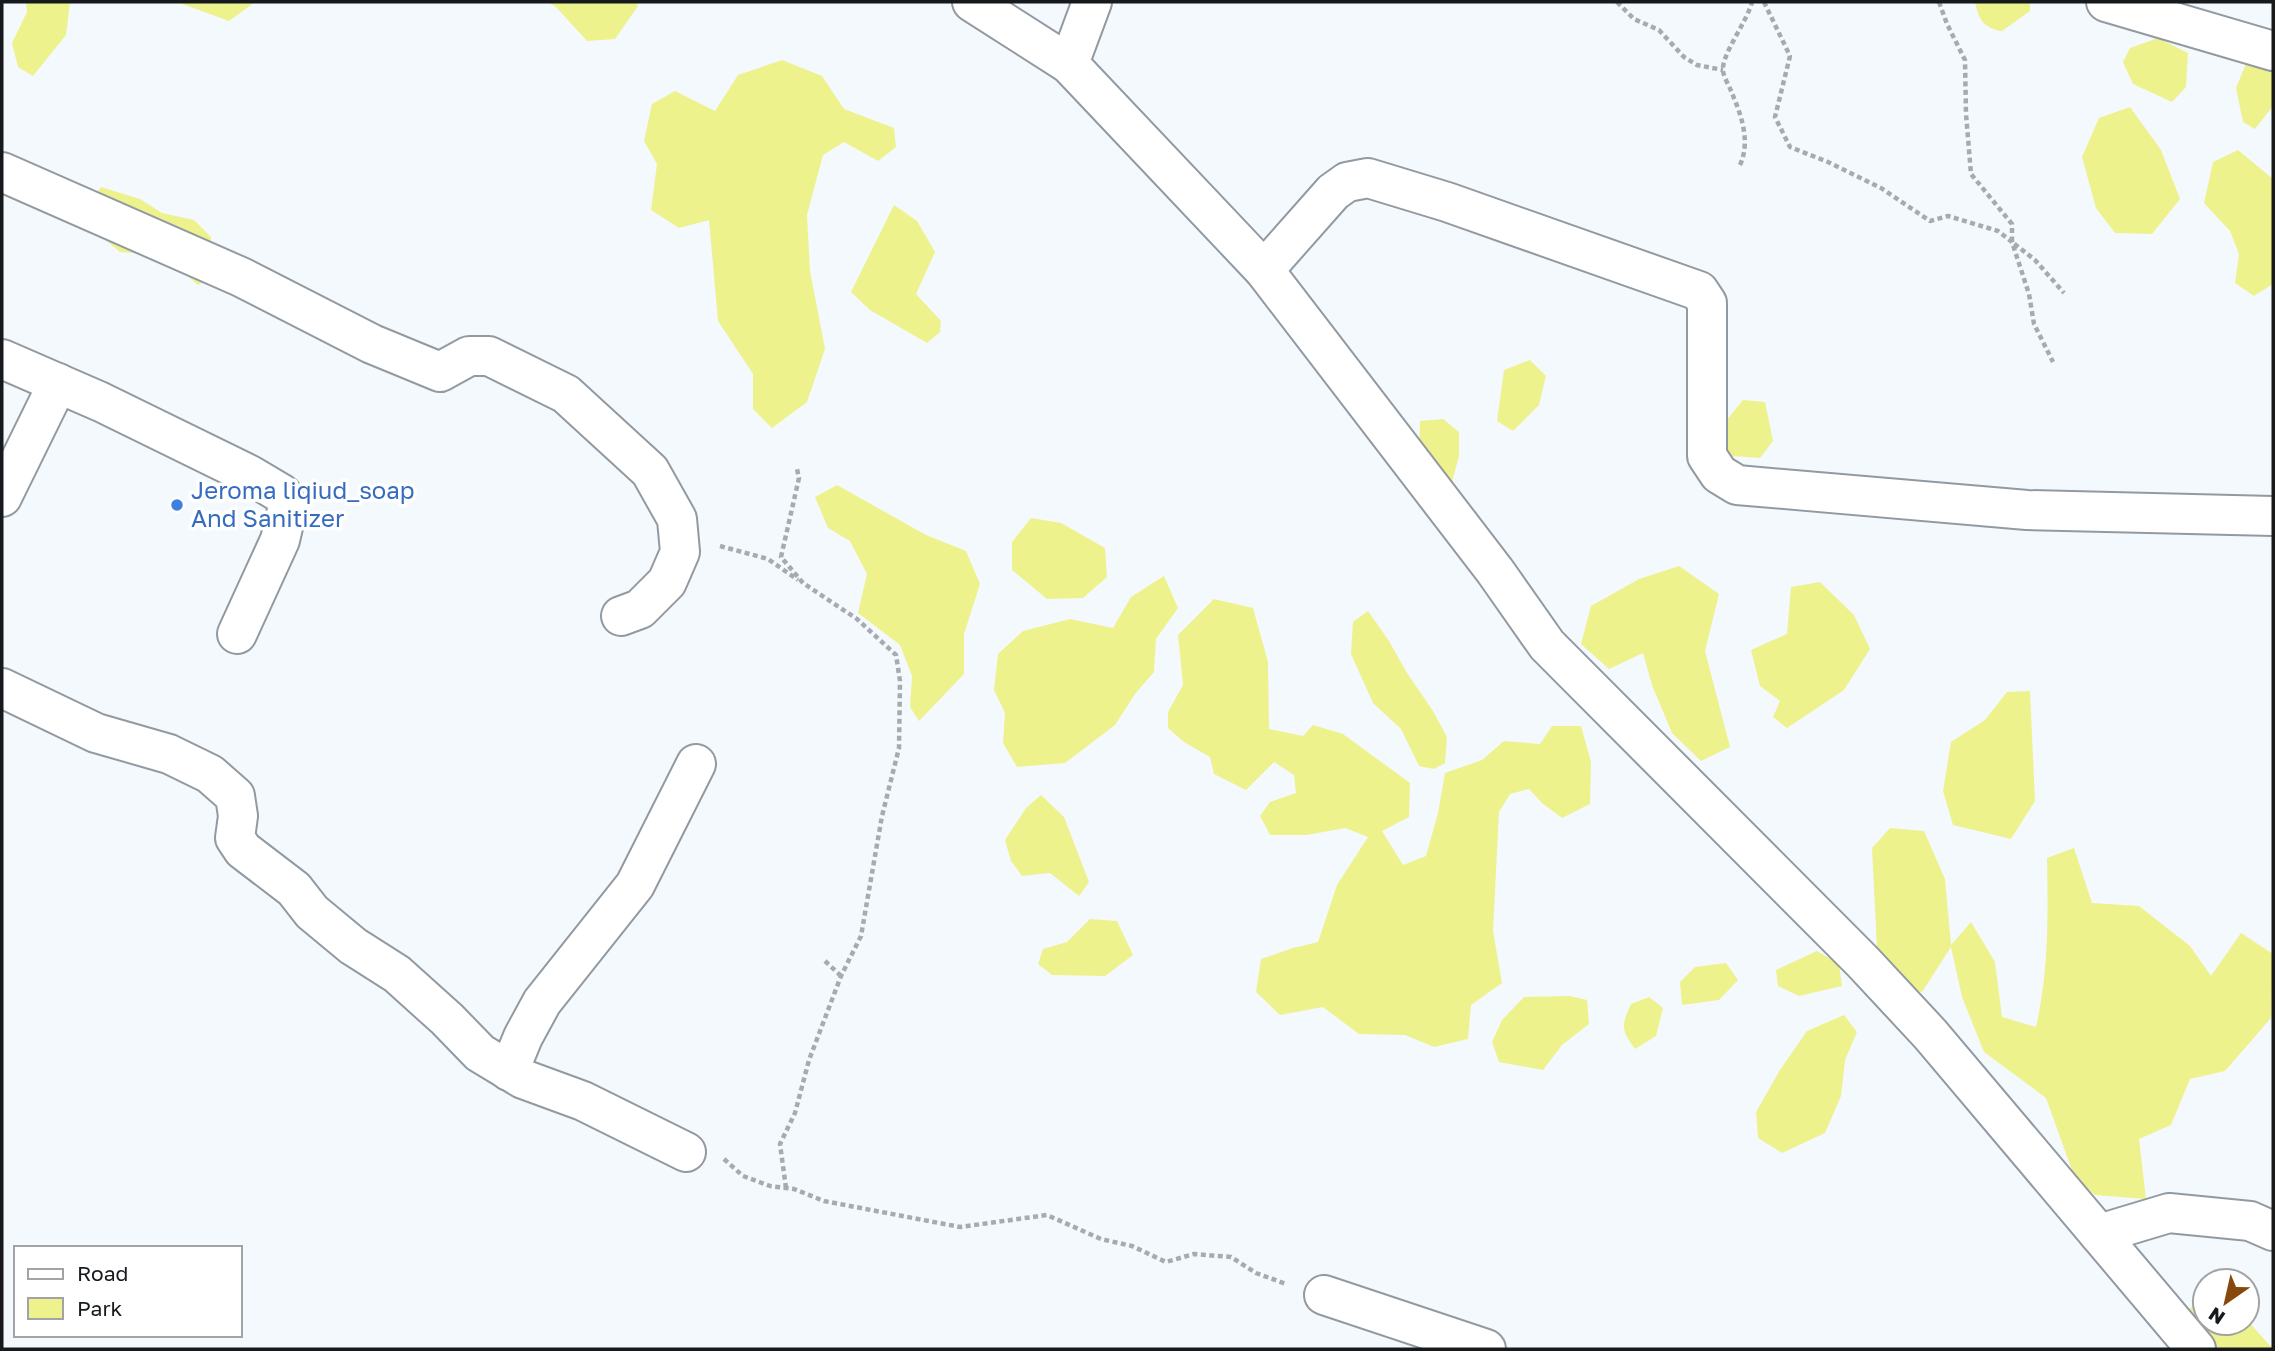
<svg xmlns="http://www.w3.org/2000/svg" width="2275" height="1351" font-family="'Golos Text',sans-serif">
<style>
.green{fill:#eef28d}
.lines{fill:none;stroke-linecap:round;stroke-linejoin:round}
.minor-casing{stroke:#929aa1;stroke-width:42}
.path{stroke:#a7abaf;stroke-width:4.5;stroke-dasharray:5 3.5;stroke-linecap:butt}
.minor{stroke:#fff;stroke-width:38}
.shop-dot{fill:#3f7fe0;stroke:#fff;stroke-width:2.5}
.labels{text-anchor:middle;stroke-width:7;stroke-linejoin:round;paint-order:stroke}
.shop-label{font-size:24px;fill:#366cbe;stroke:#fff;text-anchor:start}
</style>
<rect width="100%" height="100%" fill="#f4f9fe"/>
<g class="green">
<path d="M26,2H70L66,35L33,76L18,67L12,43L27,12Z"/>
<path d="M177,2H255L229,21Z"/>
<path d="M548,2H637L638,6L615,39L587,41L556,7Z"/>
<path d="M1975,2H2030V11L2002,31C1983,28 1979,20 1975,2Z"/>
<path d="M2158,38L2188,53L2186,87L2172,102L2133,84L2123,62L2130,48Z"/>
<path d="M2248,59L2273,62V106L2255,129L2243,122L2236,88Z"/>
<path d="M782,60L822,76L844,109L894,128L896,147L878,161L844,142L823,155L807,215L810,271L825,349L807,402L772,428L753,409V374L718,321L709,220L679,228L651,210L657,164L644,141L652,104L675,91L715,111L738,75Z"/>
<path d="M2130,107L2161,150L2180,199L2152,234L2115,233L2096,208L2082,157L2099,118Z"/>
<path d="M2238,150L2273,179V284L2254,296L2235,283L2239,254L2230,231L2204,203L2213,162Z"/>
<path d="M101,187L140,199L162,213L194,220L211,237V278L198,285L185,274L182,257L120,252L79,218Z"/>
<path d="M894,205L917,221L935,252L916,294L941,321L940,332L927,343L870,310L851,292Z"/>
<path d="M1530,360L1546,376L1539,405L1513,431L1497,421L1504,370Z"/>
<path d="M1743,400L1765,402L1773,441L1760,458L1731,456L1722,443L1726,421Z"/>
<path d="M1443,419L1459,432V456L1452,482L1436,475L1419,456L1420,421Z"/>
<path d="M837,485L926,535L966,551L980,584L964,634V674L919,721L910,707L912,676L900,645L858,613L867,574L850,541L828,528L815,497Z"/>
<path d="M1031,518L1061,523L1105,548L1107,577L1083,598L1047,599L1012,570V542Z"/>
<path d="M1679,566L1719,594L1705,651L1730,747L1701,761L1672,733L1652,685L1643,653L1609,669L1581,644L1591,606L1639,579Z"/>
<path d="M1164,576L1178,608L1156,639L1154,672L1135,694L1115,725L1065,763L1017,767L1003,743L1005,713L994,690L998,654L1023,631L1070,619L1113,628L1131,597Z"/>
<path d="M1820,582L1854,615L1870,649L1844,690L1787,728L1773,717L1780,701L1760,686L1751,650L1787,634L1791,587Z"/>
<path d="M1214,599L1253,608L1268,662L1269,729L1303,736L1313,725L1343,734L1410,783L1409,817L1382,831L1403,865L1426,856L1438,813L1445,773L1482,760L1504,741L1540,744L1552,726H1581L1591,762L1590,804L1562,818L1542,803L1529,789L1510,794L1499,812L1493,931L1502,983L1471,1005L1468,1039L1434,1047L1405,1035L1359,1034L1323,1007L1280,1015L1256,992L1261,959L1293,948L1318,942L1337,885L1368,837L1345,828L1307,835H1270L1260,816L1270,802L1296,793L1294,775L1274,762L1246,790L1214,774L1210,757L1184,742L1168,728V712L1183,685L1178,635Z"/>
<path d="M1368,611L1389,641L1407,673L1433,711L1447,737L1445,763L1434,769L1419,766L1401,729L1373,703L1351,654L1353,622Z"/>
<path d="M2030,691L2035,801L2011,839L1953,825L1943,791L1951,742L1985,720L2007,692Z"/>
<path d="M1041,795L1064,817L1089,882L1079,896L1050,873L1022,876L1011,861L1005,840L1026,808Z"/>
<path d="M1890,828L1924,831L1945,879L1951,945L1971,922L1995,962L2002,1017L2036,1027C2049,970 2048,915 2047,858L2074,848L2092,903L2139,906L2190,946L2211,976L2241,933L2273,954L2271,1018L2225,1071L2190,1079L2171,1125L2139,1139L2146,1199L2095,1195L2074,1176L2046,1098L1984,1052L1962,997L1951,947L1922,992L1908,989L1877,949L1872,848Z"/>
<path d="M1090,919L1117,921L1133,955L1105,976L1052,975L1038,964L1043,949L1067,942Z"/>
<path d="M1817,951L1839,964L1842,986L1799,996L1778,986L1776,970Z"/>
<path d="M1726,963L1738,980L1719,1000L1682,1005L1680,982L1695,967Z"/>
<path d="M1570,996L1587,1000L1589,1024L1562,1045L1543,1070L1499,1062L1492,1042L1502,1020L1524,997Z"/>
<path d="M1649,997L1663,1008L1656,1036L1635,1049C1621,1030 1621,1026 1631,1004Z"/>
<path d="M1844,1015L1857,1032L1845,1060L1841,1096L1825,1133L1782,1153L1758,1138L1756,1112L1780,1070L1807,1031Z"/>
<path d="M2198,1299L2205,1300V1323H2247V1320L2273,1349H2216L2196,1326L2190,1309Z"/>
</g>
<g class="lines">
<g class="minor-casing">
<g id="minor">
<path d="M972,2L1069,64L1264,270L1495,571L1547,645L1863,962L1930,1034L2196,1349"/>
<path d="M2106,2L2273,51"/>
<path d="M1069,64L1092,2"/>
<path d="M2,172L241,277L372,344L440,372L469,356H489L566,394L650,471L677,519L680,552L667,582L640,609L621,616"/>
<path d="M1264,270L1333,192L1347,182L1368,178L1447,202L1699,291L1707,303V456L1719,474L1737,485L2027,510L2273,516"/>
<path d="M2,359L101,402L250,475L282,494L288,506L280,540L237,634"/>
<path d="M2,497L58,383"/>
<path d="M2,688L96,733L169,754L210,774L235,796L238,816L235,838L243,850L294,889L312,912L353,946L397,974L447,1019L480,1053L523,1079L583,1101L686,1152"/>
<path d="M509,1071L523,1037L542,1002L635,885L696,764"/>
<path d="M2099,1234L2169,1213L2250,1221L2273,1231"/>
<path d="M1324,1295L1486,1349"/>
</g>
</g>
<g class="path">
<path d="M1617,2L1634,19L1659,30L1684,57L1697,65L1723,70"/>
<path d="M1764,2L1790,56L1775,117L1790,147L1828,162L1881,188L1930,221L1948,216L1998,231L2012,242L2029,294L2034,324L2053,362"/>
<path d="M1939,2L1947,24L1965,60L1966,114L1971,174L2012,224V242L2035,260L2064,293"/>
<path d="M1740,165C1751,141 1741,114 1731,91C1729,85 1724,78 1723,71C1721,55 1747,22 1752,2"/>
<path d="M720,546L768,559L798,580"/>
<path d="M825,961L841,976"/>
<path d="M724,1159L743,1176L770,1186L794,1189L824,1201L960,1227L1047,1215L1101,1239L1132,1246L1166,1262L1194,1254L1231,1257L1256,1273L1286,1284"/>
<path d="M786,1188L780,1144L795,1113L809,1060L841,976L861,936L882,816L899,748L900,681L896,655L857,619L803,583L781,557L799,478L797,469"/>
</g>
<use href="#minor" class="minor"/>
</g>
<circle class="shop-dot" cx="177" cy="505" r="7"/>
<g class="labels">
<g class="shop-label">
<text x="191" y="499">Jeroma liqiud_soap<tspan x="191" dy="28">And Sanitizer</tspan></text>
</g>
</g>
<rect width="2275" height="1351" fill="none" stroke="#171a1c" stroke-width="7"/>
<rect x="14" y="1246" width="228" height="91" fill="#ffffff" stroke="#a2a3a4" stroke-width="2"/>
<rect x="28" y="1269" width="35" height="10" fill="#ffffff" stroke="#a2a3a4" stroke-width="2"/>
<text x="77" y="1281" font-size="21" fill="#171a1c">Road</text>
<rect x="28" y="1298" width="35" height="21" fill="#eef28d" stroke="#a2a3a4" stroke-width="2"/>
<text x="77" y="1316" font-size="21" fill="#171a1c">Park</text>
<g transform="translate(2226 1302) rotate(214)"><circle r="33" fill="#ffffff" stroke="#a2a3a4" stroke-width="2"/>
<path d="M0-5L12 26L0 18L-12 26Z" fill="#87480d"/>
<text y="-10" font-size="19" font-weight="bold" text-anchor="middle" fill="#171a1c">N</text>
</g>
</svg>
